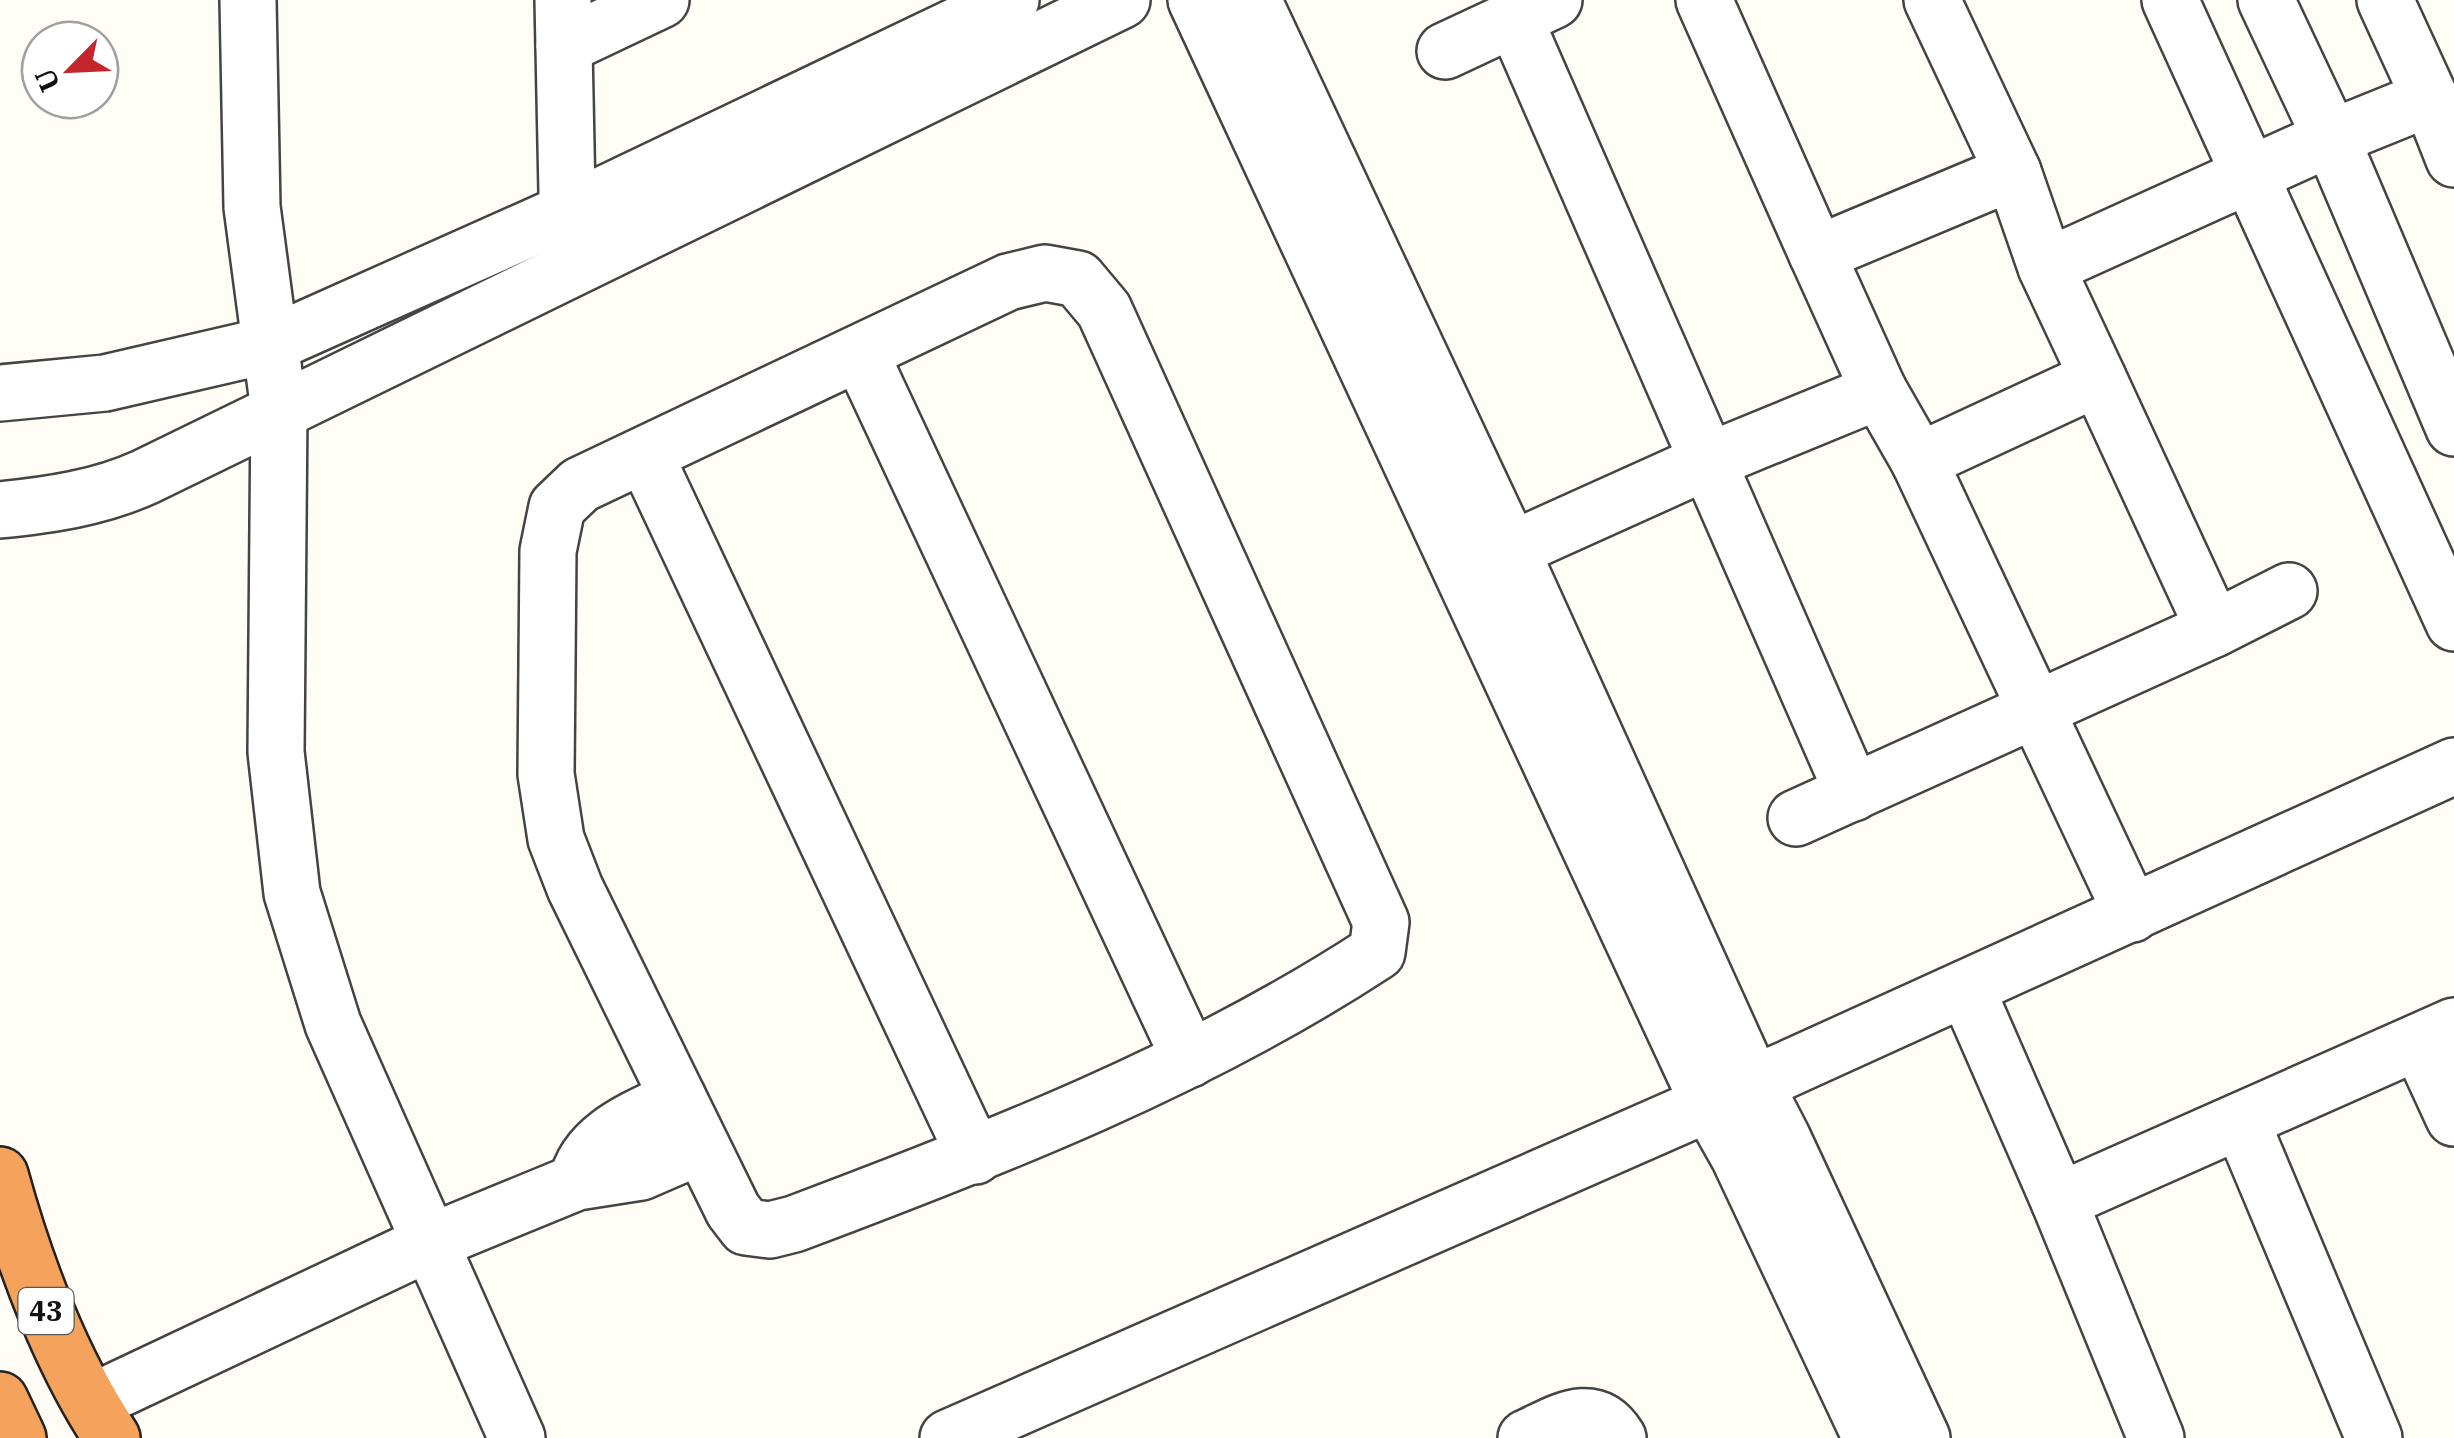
<svg xmlns="http://www.w3.org/2000/svg" width="2454" height="1438" font-family="'IBM Plex Serif',serif">
<style>
.lines{fill:none;stroke-linecap:round;stroke-linejoin:round}
.minor-casing{stroke:#444;stroke-width:60}
.highway-casing{stroke:#222;stroke-width:60}
.minor{stroke:#fff;stroke-width:55}
.highway{stroke:#f5a25d;stroke-width:55}
.labels{text-anchor:middle;stroke-width:10;stroke-linejoin:round;paint-order:stroke}
.shield{fill:#fff;stroke:#585858;stroke-width:2.5}
.shield-label{font-size:28px;font-weight:bold;fill:#111}
</style>
<rect width="100%" height="100%" fill="#fffdf5"/>
<g class="lines">
<g class="minor-casing">
<g id="minor">
<path d="M248,0L252,207L279,410L276,752L292,893L333,1024L517,1438"/>
<path d="M563,0L568,242"/>
<path d="M1196,0L1708,1102L1739,1157L1871,1438"/>
<path d="M1253,0L1511,550L1744,1064L1782,1137L1922,1438"/>
<path d="M1704,0L1817,254"/>
<path d="M1932,0L2013,172"/>
<path d="M2170,0L2454,623"/>
<path d="M2266,0L2331,138L2454,428"/>
<path d="M2385,0L2430,98"/>
<path d="M1514,18L1853,793"/>
<path d="M564,46L661,0"/>
<path d="M1445,51L1554,0"/>
<path d="M1045,273L1078,279L1104,310L1381,922L1377,952C1197,1070 994,1149 794,1224L770,1230L746,1227L733,1210L575,888L556,839L546,774L548,551L557,507L580,485L1008,282Z"/>
<path d="M860,353L1190,1059"/>
<path d="M1879,391L1817,254L2013,172L2046,267"/>
<path d="M0,393L105,383L269,345L569,211L1011,0"/>
<path d="M645,455L975,1156"/>
<path d="M1919,461L2132,914"/>
<path d="M0,510C49,505 99,498 145,477L1122,0"/>
<path d="M1511,550L1706,462L1879,391L1919,461L2098,378L2046,267L2331,138L2430,98L2454,159"/>
<path d="M2214,629L2289,591"/>
<path d="M1796,818L2214,629L2098,378"/>
<path d="M1966,988L2059,1201L2156,1438"/>
<path d="M2419,1042L2454,1118"/>
<path d="M2241,1121L2374,1438"/>
<path d="M577,1182C587,1135 640,1117 678,1098"/>
<path d="M2059,1201L2454,1026"/>
<path d="M92,1402L431,1242L577,1182L641,1172L701,1146"/>
<path d="M948,1438L1783,1071L2454,766"/>
<path d="M1526,1438C1558,1424 1593,1398 1618,1438"/>
</g>
</g>
<g class="highway-casing">
<g id="highway">
<path d="M0,1175C24,1263 61,1362 112,1438"/>
<path d="M0,1400L18,1438"/>
</g>
</g>
<use href="#minor" class="minor"/>
<use href="#highway" class="highway"/>
</g>
<g class="labels">
<rect class="shield" x="18.5" y="1288" width="55" height="46" rx="8"/>
<g class="shield-label">
<text x="46" y="1321">43</text>
</g>
</g>
<g transform="translate(70 70) rotate(246)"><circle r="48" fill="#ffffff" stroke="#a0a0a0" stroke-width="2.5"/>
<path d="M0-8L18 38L0 25L-18 38Z" fill="#c4262e"/>
<text y="-15" font-size="28" font-weight="bold" text-anchor="middle" fill="#111111">U</text>
</g>
</svg>
